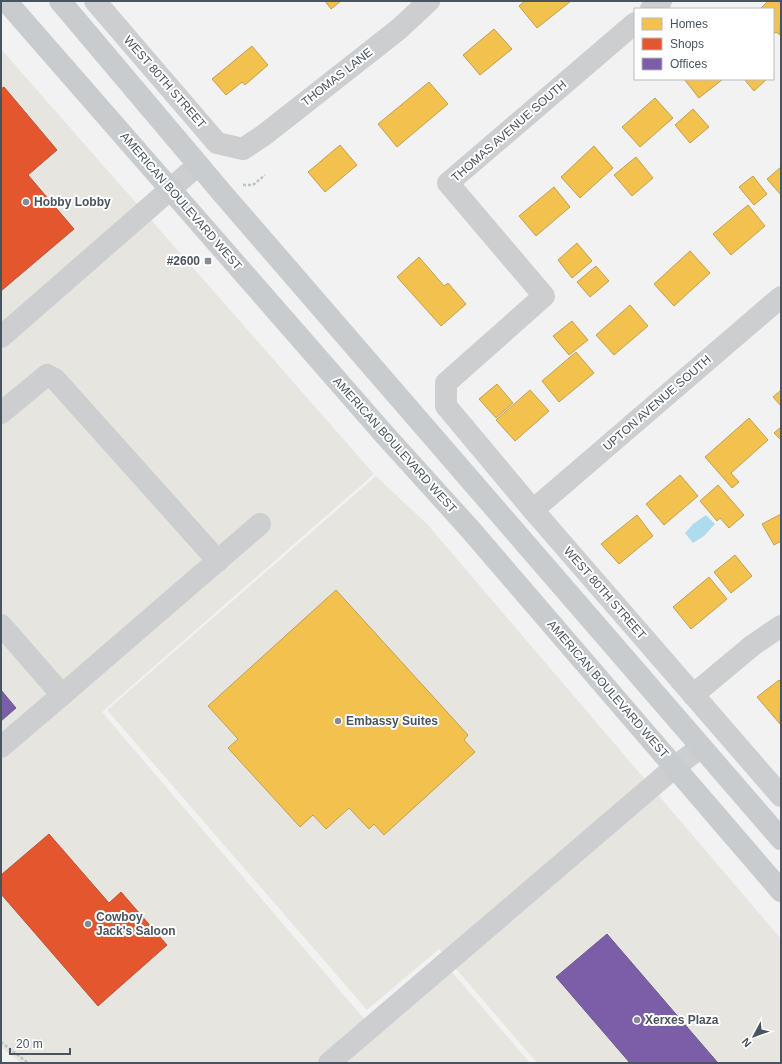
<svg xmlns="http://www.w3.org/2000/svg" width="782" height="1064" font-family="Arial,sans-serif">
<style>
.commercial{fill:#e7e5e0}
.water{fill:#afdcec}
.homes{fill:#f2c14e;stroke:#c0a053}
.shops{fill:#e4572e;stroke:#b6563c}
.offices{fill:#7b5ea7;stroke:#6c5b91}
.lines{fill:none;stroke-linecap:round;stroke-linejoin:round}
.path{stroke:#bbc5c2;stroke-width:2.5;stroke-dasharray:3 2;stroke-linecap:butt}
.minor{stroke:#ccced0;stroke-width:22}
.major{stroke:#c8ccce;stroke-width:22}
.poi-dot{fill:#858b92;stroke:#fff;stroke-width:1.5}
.labels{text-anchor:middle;stroke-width:4;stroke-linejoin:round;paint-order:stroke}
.street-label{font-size:12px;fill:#4a545e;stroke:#fff}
.poi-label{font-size:12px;font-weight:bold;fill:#4a545e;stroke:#fff;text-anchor:start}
</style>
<rect width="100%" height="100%" fill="#f2f2f2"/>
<g class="commercial">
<path d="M1,49L374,474L102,712L377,1034L451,971L530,1063H21L1,1047Z"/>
<path d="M376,476L428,525L781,939V1063H537L439,949L367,1010L107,710Z"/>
</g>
<path class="water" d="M706,515L715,524L704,536L693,543L685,533L693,524Z"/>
<g class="homes">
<path d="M325,1H341L331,9Z"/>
<path d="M525,1H571L537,28L519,6Z"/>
<path d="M768,1H778L781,5L780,35L776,32L773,35V9H760Z"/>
<path d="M494,29L512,49L480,75L463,55Z"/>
<path d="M252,46L268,65L245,85L242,82L226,95L212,79Z"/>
<path d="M684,79H723L699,98Z"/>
<path d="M744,79H767L754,91Z"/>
<path d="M429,82L448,104L397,147L378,124Z"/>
<path d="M655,98L673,118L640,147L622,127Z"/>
<path d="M693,109L709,127L690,143L675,125Z"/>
<path d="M340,145L357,165L325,192L308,172Z"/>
<path d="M594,146L613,168L580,198L561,177Z"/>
<path d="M636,157L653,178L632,196L614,175Z"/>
<path d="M781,167V195L767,179Z"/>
<path d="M753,176L767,194L754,205L739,187Z"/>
<path d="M554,187L570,207L536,236L519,216Z"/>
<path d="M748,205L765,226L731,255L713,234Z"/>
<path d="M577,243L592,261L572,278L558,260Z"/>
<path d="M690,251L710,273L674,306L654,284Z"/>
<path d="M419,257L444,286L448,283L466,304L441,326L397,277Z"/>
<path d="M596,266L609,281L590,297L577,282Z"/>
<path d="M630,305L648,326L614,355L596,335Z"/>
<path d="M572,321L588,340L569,355L553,336Z"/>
<path d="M576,352L594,373L559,402L542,381Z"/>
<path d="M497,384L513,403L496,418L479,399Z"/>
<path d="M530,390L549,411L515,441L496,420Z"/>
<path d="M781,390V406L773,397Z"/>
<path d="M749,418L768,440L731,473L739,482L732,488L705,457Z"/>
<path d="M781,427V440L774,433Z"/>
<path d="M680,475L698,496L664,525L646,504Z"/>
<path d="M718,485L744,515L729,528L720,518L717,521L700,501Z"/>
<path d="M781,514V541L774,545L762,524Z"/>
<path d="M637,515L653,536L619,564L601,544Z"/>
<path d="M735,555L752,576L731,593L714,572Z"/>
<path d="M709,577L727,599L691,629L673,607Z"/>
<path d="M336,590L468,735L464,740L475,752L384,835L374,824L369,829L349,808L326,829L313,815L300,827L228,748L238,739L208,706Z"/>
<path d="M779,680L781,682L780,724L757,697Z"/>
</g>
<g class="shops">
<path d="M4,87L57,150L28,175L74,229L1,291V89Z"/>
<path d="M49,834L109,903L121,892L167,945L98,1006L1,894V875Z"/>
</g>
<g class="offices">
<path d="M1,690L16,708L1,721Z"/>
<path d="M607,934L718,1063H630L556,977Z"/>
</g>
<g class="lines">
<g class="path">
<path d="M243,185H253L265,175"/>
<path d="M1,1042L28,1063"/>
</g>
<g class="minor">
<path d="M95,1L217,143L243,149L264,135L399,29L429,1"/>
<path d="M651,9L661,1"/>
<path d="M635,23L448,183L544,296L446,383V406L533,510L781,796"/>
<path d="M1,337L198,165"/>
<path d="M1,413L47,375L55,379L218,561"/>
<path d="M533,510L781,297"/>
<path d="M1,625L62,695L260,524"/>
<path d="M693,695L753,645L781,626"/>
<path d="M1,747L62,695"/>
<path d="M329,1063L675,767L701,747"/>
</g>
<g class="major">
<path d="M6,1L384,434L469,528L781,891"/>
<path d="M60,1L223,194L781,839"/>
</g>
</g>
<g class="poi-dot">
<circle cx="26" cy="202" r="4"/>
<rect x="204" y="257" width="8" height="8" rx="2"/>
<circle cx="338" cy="721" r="4"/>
<circle cx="88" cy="924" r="4"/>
<circle cx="637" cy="1020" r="4"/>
</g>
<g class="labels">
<g class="street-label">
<text transform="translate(337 77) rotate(-38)" y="4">THOMAS LANE</text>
<text transform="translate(165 82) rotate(49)" y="4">WEST 80TH STREET</text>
<text transform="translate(509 131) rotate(-41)" y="4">THOMAS AVENUE SOUTH</text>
<text transform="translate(181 201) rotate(49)" y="4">AMERICAN BOULEVARD WEST</text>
<text transform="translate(657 403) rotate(-41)" y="4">UPTON AVENUE SOUTH</text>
<text transform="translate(395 445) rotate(48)" y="4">AMERICAN BOULEVARD WEST</text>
<text transform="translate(605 593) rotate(49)" y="4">WEST 80TH STREET</text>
<text transform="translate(608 689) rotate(49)" y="4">AMERICAN BOULEVARD WEST</text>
</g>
<g class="poi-label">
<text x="34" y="206">Hobby Lobby</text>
<text x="200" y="265" text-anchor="end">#2600</text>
<text x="346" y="725">Embassy Suites</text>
<text x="96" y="921">Cowboy<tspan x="96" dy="14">Jack's Saloon</tspan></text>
<text x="645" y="1024">Xerxes Plaza</text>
</g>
</g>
<rect width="782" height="1064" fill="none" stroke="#4a545e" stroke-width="4"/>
<rect x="634" y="8" width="140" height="72" fill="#ffffff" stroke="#b7bbbf"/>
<rect x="642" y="18" width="20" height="12" fill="#f2c14e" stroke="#b7bbbf"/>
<text x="670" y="28" font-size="12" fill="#4a545e">Homes</text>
<rect x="642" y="38" width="20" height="12" fill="#e4572e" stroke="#b7bbbf"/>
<text x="670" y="48" font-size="12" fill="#4a545e">Shops</text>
<rect x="642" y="58" width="20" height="12" fill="#7b5ea7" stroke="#b7bbbf"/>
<text x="670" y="68" font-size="12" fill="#4a545e">Offices</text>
<g transform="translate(754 1036) rotate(229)" stroke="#ffffff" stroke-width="3" paint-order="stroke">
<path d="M0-3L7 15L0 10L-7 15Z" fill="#4a545e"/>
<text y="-6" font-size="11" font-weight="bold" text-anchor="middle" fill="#4a545e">N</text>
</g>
<path d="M10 1048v6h60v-6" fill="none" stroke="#4a545e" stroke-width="2"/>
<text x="16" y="1048" font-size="12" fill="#4a545e" stroke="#ffffff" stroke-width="3" paint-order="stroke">20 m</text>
</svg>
